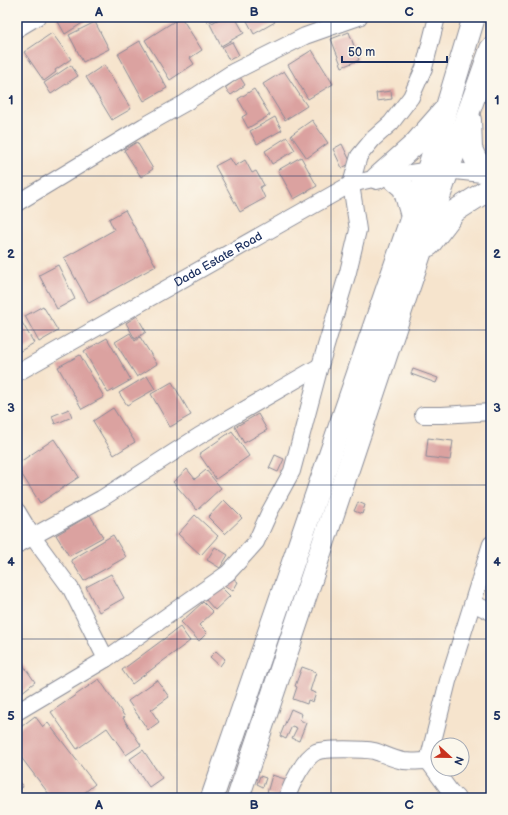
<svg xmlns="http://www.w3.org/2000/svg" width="508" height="815" font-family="'Balsamiq Sans',sans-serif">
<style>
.building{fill:#dba2a0}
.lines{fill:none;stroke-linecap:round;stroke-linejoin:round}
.minor-casing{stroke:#888a96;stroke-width:18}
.highway-casing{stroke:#888a96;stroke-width:24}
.minor{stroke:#fff;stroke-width:16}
.highway{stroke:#fff;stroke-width:22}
.grid{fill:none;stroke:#1b2f5e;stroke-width:1;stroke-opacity:0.55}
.labels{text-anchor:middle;stroke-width:3;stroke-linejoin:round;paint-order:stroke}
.street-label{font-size:12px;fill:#1b2f5e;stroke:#fbf7ec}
.neatline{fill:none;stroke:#1b2f5e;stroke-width:1.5}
.grid-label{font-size:13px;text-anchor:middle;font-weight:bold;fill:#1b2f5e}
</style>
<rect width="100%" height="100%" fill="#fbf7ec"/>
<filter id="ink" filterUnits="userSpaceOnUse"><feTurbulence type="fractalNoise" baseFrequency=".025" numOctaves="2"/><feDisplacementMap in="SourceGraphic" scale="8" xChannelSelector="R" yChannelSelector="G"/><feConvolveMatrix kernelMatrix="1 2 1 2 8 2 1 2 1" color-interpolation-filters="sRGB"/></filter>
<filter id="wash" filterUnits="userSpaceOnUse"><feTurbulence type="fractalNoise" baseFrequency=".012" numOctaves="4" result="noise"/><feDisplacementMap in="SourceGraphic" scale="16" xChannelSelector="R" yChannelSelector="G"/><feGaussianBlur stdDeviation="0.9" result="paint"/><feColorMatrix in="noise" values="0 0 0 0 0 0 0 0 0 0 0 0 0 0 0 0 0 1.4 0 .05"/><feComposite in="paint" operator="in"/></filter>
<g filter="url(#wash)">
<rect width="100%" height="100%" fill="#f6e4cd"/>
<g id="blocks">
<g class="building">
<path d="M58,17H92L65,34L56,18Z"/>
<path d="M181,17L202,50L190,58L194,64L170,80L145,40Z"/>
<path d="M205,17H219L208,23Z"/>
<path d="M223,17H235L244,33L221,46L210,24Z"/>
<path d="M245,17H272L275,22L254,34Z"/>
<path d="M312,17H324V18L314,22Z"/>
<path d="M95,22L109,49L83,62L69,35Z"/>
<path d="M349,32L359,60L342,67L331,39Z"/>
<path d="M52,33L71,59L55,70L56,72L44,81L24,52Z"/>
<path d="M140,41L167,88L144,101L118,54Z"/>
<path d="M232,42L239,55L229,60L222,47Z"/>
<path d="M312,50L333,84L308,99L288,65Z"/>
<path d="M71,65L78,76L51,94L44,83Z"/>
<path d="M104,65L131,109L112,120L86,77Z"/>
<path d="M284,71L307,106L285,120L263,84Z"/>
<path d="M240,77L245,85L231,95L225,88Z"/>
<path d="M254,89L270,115L248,128L242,117L247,114L238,99Z"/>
<path d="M391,91L392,99L377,101L376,93Z"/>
<path d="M491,114V130L486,128Z"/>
<path d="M275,117L282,130L257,144L250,131Z"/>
<path d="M312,120L328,143L307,158L291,135Z"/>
<path d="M287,137L295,150L272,164L265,151Z"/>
<path d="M137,142L153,169L141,177L124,150Z"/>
<path d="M342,144L351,163L342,168L333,149Z"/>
<path d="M301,157L317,186L294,199L278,170Z"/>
<path d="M230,158L235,166L245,160L252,173L256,171L264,185L260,187L265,198L240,212L215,166Z"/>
<path d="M125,210L156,266L89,303L64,258L114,230L109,219Z"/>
<path d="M58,265L75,299L57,309L39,275Z"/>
<path d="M43,306L58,331L39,342L25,316Z"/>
<path d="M17,314L34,343L17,353Z"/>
<path d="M137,316L146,332L135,339L126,323Z"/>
<path d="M130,333L135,341L140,337L157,364L137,377L115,342Z"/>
<path d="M107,338L131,380L108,393L84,351Z"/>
<path d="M80,355L104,397L82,409L58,367Z"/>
<path d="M413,369L438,378L436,383L411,374Z"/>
<path d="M147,376L155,389L127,405L119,393Z"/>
<path d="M172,382L191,415L170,427L151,394Z"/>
<path d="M113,408L135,442L114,455L93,421Z"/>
<path d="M69,409L72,417L55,424L52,416Z"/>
<path d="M258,414L267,430L244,443L235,427Z"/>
<path d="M232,431L249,456L216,479L199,454Z"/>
<path d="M428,438L453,441L450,460L426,457Z"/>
<path d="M54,439L79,477L40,503L17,467V464Z"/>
<path d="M275,455L284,459L278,472L269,468Z"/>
<path d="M187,469L195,479L206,470L221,488L197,510L173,482Z"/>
<path d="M224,500L242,518L225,534L208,517Z"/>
<path d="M358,502L365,505L362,514L354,511Z"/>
<path d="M90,515L103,537L69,556L56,535Z"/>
<path d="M195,515L218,536L201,555L178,534Z"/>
<path d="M113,535L126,557L84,581L71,560Z"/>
<path d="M215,547L228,555L220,568L207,560Z"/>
<path d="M111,574L124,598L99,612L86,587Z"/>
<path d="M230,576L238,582L233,591L224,585Z"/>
<path d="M219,585L230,596L215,610L205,599Z"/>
<path d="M203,602L213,612L199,625L207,633L199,641L181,622Z"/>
<path d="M180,627L190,641L132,684L122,670Z"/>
<path d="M216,651L225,659L220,666L210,657Z"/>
<path d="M17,656L35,682L17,696Z"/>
<path d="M302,667L316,672L310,691L316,693L313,702L308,700L307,704L293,699L297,687L295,686Z"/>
<path d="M99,679L125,717L123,718L141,745L126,755L107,728L77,749L51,712Z"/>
<path d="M157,680L169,697L151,710L159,722L148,730L128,701Z"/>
<path d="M291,709L302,714L300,720L306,723L299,741L292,738L297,728L292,726L286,739L280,736Z"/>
<path d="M35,716L43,727L48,723L95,784L78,798H52L17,752V730Z"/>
<path d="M143,750L162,778L149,787L130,759Z"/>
<path d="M272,775L288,780L281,798L267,793Z"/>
<path d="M260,776L266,778L263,787L257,784Z"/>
<path d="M17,778L23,787L17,791Z"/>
</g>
</g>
</g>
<g filter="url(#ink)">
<use href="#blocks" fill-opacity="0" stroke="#888a96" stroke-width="1"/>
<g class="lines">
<g class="minor-casing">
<g id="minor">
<path d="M17,29L37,17"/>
<path d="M17,203L144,126L185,103L233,72L305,36L359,17"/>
<path id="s1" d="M17,373L351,184L377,178L437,169L491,175"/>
<path d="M423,415H442L491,412"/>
<path d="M17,511L32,536L71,589L106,659L17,712"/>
<path d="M17,545L101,499L199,436L320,366"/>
<path d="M473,603L491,612"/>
<path d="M106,659L228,573L256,542L270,511L292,471L320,366L348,272L358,230L351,184L359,156L373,139L391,123L411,97L424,68L437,17"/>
<path d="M287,798C291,785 304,758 316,752C324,748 365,749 374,751C385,754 391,759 404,761C412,762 420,761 428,761"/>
<path d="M457,798L450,791L428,761L448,681L491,544"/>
</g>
</g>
<g class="highway-casing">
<g id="highway">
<path d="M470,120L471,149L476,160L490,175"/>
<path d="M390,176L404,188L412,216"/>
<path d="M377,178L414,145L443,112"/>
<path d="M429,245L455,211L491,188"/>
<path d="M212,798L428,170L474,17"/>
<path d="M238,798L448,170L491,49"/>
</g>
</g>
<use href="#minor" class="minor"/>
<use href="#highway" class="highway"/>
</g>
</g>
<path class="grid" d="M177,17V798M331,17V798M17,176H491M17,330H491M17,485H491M17,639H491"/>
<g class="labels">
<g class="street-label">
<text dy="4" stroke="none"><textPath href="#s1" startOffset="231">Dada Estate Road</textPath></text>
</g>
</g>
<rect width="508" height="815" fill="none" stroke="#fbf7ec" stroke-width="44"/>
<g transform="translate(450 757) rotate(112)"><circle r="19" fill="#fbf7ec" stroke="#a1a7b3"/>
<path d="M0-3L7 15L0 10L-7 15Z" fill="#c8321e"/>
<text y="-6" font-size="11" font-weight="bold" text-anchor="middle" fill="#1b2f5e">N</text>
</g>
<path d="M342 56v6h105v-6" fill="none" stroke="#1b2f5e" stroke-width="2"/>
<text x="348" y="56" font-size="12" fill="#1b2f5e" stroke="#fbf7ec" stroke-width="3" paint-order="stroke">50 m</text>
<rect x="22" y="22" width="464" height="771" class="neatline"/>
<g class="grid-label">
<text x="99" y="16">A</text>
<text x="254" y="16">B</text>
<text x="409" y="16">C</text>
<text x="11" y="104">1</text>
<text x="497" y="104">1</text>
<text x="11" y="258">2</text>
<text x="497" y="258">2</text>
<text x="11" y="412">3</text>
<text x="497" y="412">3</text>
<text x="11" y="566">4</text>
<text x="497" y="566">4</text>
<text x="11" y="720">5</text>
<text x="497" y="720">5</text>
<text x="99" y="809">A</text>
<text x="254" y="809">B</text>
<text x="409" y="809">C</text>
</g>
</svg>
